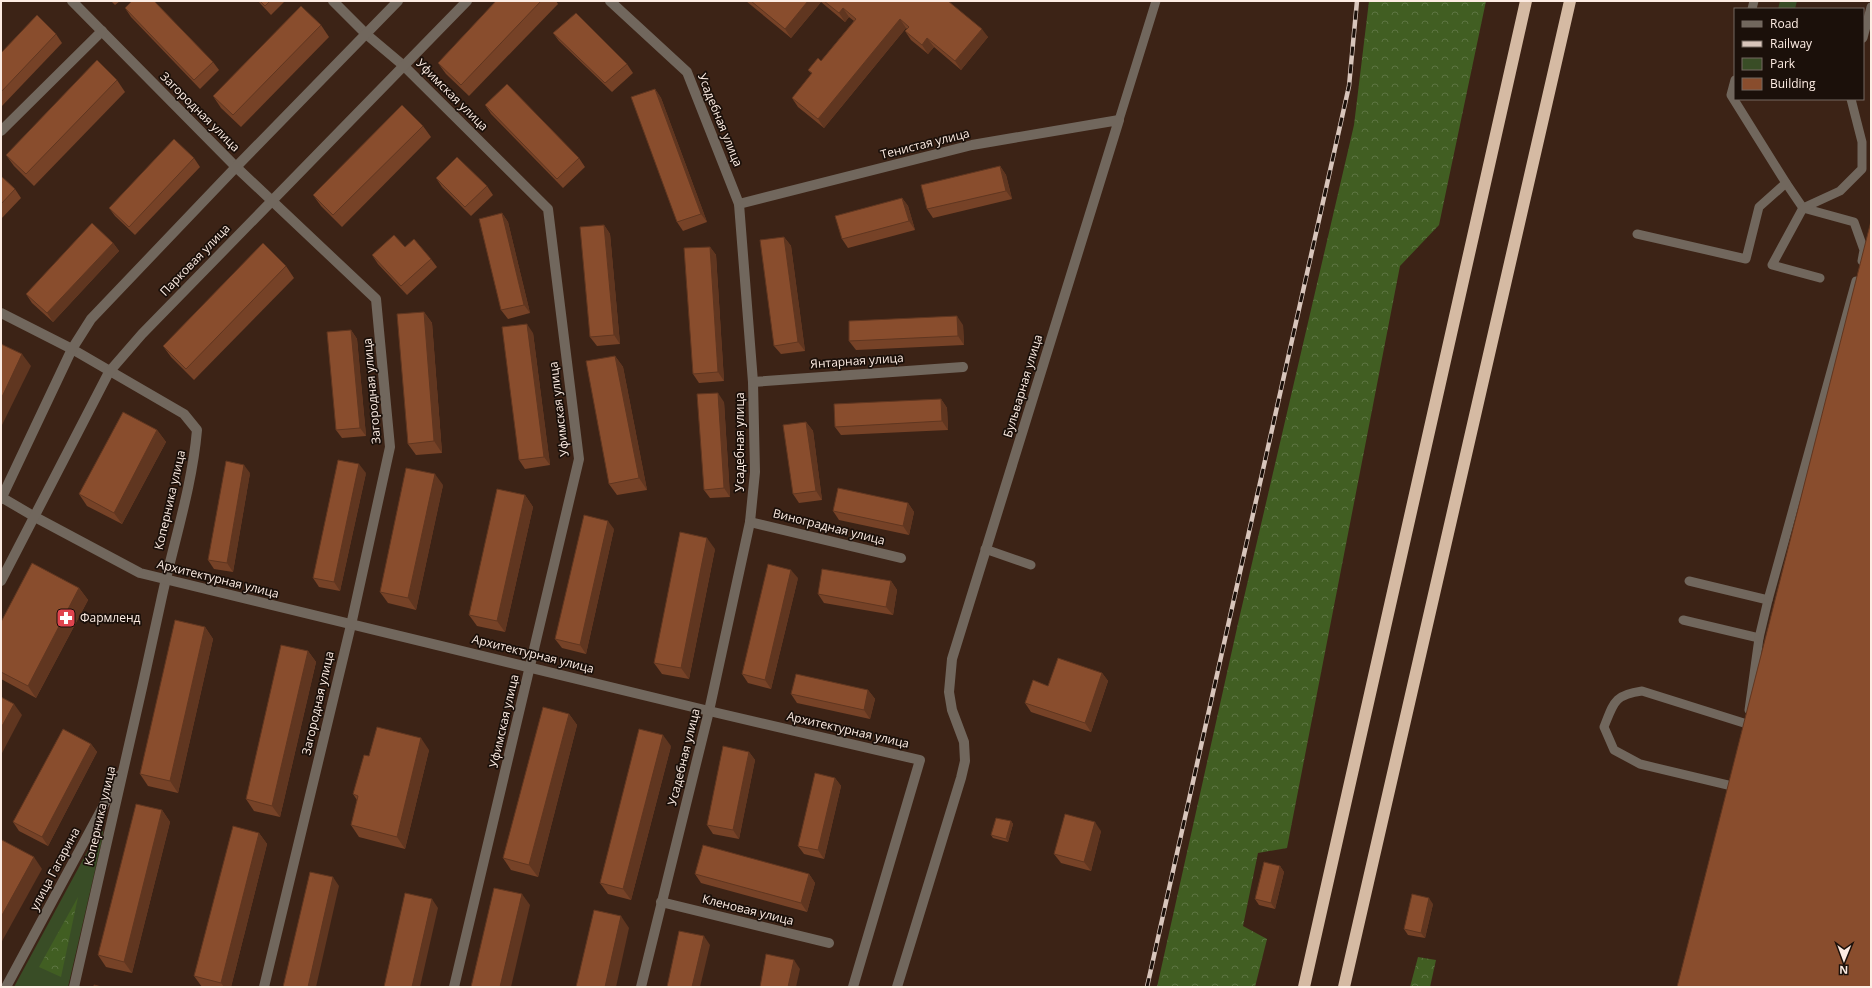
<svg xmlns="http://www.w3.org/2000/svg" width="1872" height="988" font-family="'Open Sans',sans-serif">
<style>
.green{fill:#394d26}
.forest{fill:url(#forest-crowns)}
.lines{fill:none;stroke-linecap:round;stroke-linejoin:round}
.lane{stroke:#71675d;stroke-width:9}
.street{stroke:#71675d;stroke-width:10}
.highway{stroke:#d5baa3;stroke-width:12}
.rail-casing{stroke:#d8c5bb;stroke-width:4.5}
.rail{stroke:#1b100a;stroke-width:3;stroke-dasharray:9;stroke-linecap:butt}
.wall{fill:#764227}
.shaded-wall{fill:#603620}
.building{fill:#894d2d;stroke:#603620}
.labels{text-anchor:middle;stroke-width:3.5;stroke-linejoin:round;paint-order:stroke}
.street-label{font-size:12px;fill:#fdece3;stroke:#1b100a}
.poi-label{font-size:12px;fill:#fdece3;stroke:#1b100a;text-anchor:start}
</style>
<defs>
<pattern id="forest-crowns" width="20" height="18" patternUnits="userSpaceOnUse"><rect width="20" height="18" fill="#415e22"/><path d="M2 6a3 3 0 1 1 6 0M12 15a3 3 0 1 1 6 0" fill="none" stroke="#5d7542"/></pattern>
</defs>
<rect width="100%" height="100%" fill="#3c2316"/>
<g class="green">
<path d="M1780,1H1797L1795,9H1778Z"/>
<path d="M99,830L103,831L102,840L68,987H14Z"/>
</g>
<g class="forest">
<path d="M1369,1H1486L1439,225L1400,266L1287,848L1258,853L1243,926L1267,939L1255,987H1157L1239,619L1354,125Z"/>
<path d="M78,897L61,977L39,967Z"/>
<path d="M1418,957L1436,960L1430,987H1410Z"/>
</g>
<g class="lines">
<g class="lane">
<path d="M1752,9L1754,1"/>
<path d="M1863,38L1871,7"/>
<path d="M1735,80L1731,95L1786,183L1803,208L1854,222L1864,250L1862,261"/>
<path d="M1119,120L1156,1"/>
<path d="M1637,234L1746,259L1759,207L1786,183"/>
<path d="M1820,278L1772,265L1803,208L1840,191L1862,169V142L1851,99"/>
<path d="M985,549L1031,565"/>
<path d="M1689,581L1768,600"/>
<path d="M1683,620L1759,638"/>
<path d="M1749,710L1759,638L1768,600L1856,281"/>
<path d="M1732,786L1640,764L1614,750L1604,727C1614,702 1614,695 1642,691L1747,724"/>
</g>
<g class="street">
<path d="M72,1L236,167L376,299L390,447L351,625L264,987"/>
<path d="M333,1L366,34L404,66L548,209L579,459L454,987"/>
<path d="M610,1L687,72L739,204L753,382L755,472L750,522L709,711L641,987"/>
<path d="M1,131L102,31"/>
<path d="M739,204L972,145L1119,120L952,659L949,692L952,710L964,742L965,761L961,778L897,987"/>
<path d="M1,313L72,349L184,414L197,430C192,488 173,544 161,601C133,730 104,859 74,987"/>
<path d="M753,382L963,367"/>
<path d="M1,497L35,517L140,573L709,711L920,760L853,987"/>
<path d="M1,499L72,349L91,319L236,167L398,1"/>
<path d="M750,522L901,558"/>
<path d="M1,581L109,372L142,334L467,1"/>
<path d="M661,902L829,943"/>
<path d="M6,987L120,775"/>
</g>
<g class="highway">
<path d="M1304,987L1526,1"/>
<path d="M1344,987L1570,1"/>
</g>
<g class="rail-casing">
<path id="rail" d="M1147,987L1349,86L1357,1"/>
</g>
<use href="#rail" class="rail"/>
</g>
<g class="wall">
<path d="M111,1H120L115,5Z"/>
<path d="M258,1H285L271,15Z"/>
<path d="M496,1H556L558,4L469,96L446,74L438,63Z"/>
<path d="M746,1H948L988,37L961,70L934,47L928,54L911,40L905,31L907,29L906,28L824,128L798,107L792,98L812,74L808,70L821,61L854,21L849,17L845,22L821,2L791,38Z"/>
<path d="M125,8L213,62L219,70L200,89L131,17Z"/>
<path d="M321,25L329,37L241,127L221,108L213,96Z"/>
<path d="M553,33L627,64L633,73L612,92L559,41Z"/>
<path d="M56,34L62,43L1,107V53Z"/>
<path d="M117,80L125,92L34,186L14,166L6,155Z"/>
<path d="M655,89L661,98L707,222L683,231L677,222Z"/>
<path d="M485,105L579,158L585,167L563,188L491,114Z"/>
<path d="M423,126L431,137L342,227L321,206L313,195Z"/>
<path d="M194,158L200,167L135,235L115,216L109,208Z"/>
<path d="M1000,166L1006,175L1012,199L933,218L927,209Z"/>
<path d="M1,176L15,189L21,198L1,219Z"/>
<path d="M436,178L487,186L493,195L471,216L442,187Z"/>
<path d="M902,198L908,206L915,230L848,248L842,239Z"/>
<path d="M502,213L508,222L530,313L508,319L501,310Z"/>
<path d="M604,225L610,234L620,344L597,346L590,337Z"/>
<path d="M784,237L791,246L805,351L781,354L774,346Z"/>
<path d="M113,243L119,251L53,322L32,303L26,294Z"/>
<path d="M405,247L431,259L437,267L407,295L378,264L372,255Z"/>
<path d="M710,247L716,255L724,381L699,383L693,374Z"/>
<path d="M286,266L294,278L194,380L171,357L163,346Z"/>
<path d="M424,312L432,323L442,453L416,455L408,444Z"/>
<path d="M963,325L964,345L856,350L849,341Z"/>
<path d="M351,330L357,339L366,436L342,438L336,430Z"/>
<path d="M533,333L550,465L525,469L519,460Z"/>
<path d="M615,356L623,367L647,490L617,495L609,484Z"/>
<path d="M941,399L947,408L948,430L841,435L835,427Z"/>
<path d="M724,402L730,497L710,498L704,490Z"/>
<path d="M806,422L813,431L822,500L799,503L793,494Z"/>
<path d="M157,430L166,442L122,524L87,506L79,494Z"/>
<path d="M250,473L233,572L214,569L208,560Z"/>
<path d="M366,473L340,591L319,587L313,578Z"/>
<path d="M443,485L416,610L388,603L380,592Z"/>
<path d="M525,495L533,507L505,632L477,626L469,615Z"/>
<path d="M908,503L914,512L909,535L839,520L833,511Z"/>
<path d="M614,529L586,654L562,648L555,639Z"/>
<path d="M715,549L689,679L662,674L654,663Z"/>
<path d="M798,578L771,689L748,683L742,674Z"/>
<path d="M891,581L897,590L893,615L824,603L818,594Z"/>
<path d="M79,588L88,600L36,698L1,679V622Z"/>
<path d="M205,627L213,639L178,793L148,786L140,774Z"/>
<path d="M308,651L316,662L280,817L254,811L246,799Z"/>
<path d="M1102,673L1108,681L1091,732L1031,712L1025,703L1048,686Z"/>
<path d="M868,690L875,699L870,719L797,703L791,694Z"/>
<path d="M569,714L577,725L538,877L511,870L503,858Z"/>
<path d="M91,744L97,752L48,846L19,831L13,822Z"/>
<path d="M671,746L631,900L608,894L600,883Z"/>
<path d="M429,750L405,849L359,837L351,825L357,800L353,794Z"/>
<path d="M749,752L755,760L739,839L713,834L707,825Z"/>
<path d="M835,778L841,786L824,859L804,854L798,846Z"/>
<path d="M162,810L170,822L132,973L106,967L98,955Z"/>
<path d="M1011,821L1013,824L1008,842L993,838L991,835Z"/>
<path d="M1101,831L1091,871L1061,863L1054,854Z"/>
<path d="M259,833L267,844L231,987H202L194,976Z"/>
<path d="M1280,866L1284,872L1275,909L1259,905L1255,899Z"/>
<path d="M695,874H809L815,883L807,912L701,883Z"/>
<path d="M1433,904L1425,938L1408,935L1404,929Z"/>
</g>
<g class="shaded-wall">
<path d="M808,1H820L821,2L791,38L785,29Z"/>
<path d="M843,8L849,17L845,22L839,13Z"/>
<path d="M900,19L906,28L824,128L818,119Z"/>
<path d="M982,29L988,37L961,70L955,61Z"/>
<path d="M927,38L934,47L928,54L922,45Z"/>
<path d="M655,89L661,98L707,222L701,214Z"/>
<path d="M1000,166L1006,175L1012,199L1006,191Z"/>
<path d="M902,198L908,206L915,230L909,221Z"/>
<path d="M502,213L508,222L530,313L524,305Z"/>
<path d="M604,225L610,234L620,344L614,335Z"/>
<path d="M784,237L791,246L805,351L798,342Z"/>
<path d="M113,243L119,251L53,322L47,313Z"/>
<path d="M710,247L716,255L724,381L718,372Z"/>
<path d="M424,312L432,323L442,453L434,441Z"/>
<path d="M957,316L963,325L964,345L958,336Z"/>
<path d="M527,324L533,333L550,465L544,457Z"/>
<path d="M351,330L357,339L366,436L360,428Z"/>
<path d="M22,354L31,366L1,427V399Z"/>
<path d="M615,356L623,367L647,490L639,478Z"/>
<path d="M718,393L724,402L730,497L724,488Z"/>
<path d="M941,399L947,408L948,430L942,421Z"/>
<path d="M806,422L813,431L822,500L816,491Z"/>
<path d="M157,430L166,442L122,524L114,513Z"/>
<path d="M359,464L366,473L340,591L334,582Z"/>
<path d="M244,465L250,473L233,572L227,563Z"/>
<path d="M435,474L443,485L416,610L408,598Z"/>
<path d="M525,495L533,507L505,632L497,621Z"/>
<path d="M908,503L914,512L909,535L903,526Z"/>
<path d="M608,521L614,529L586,654L580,645Z"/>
<path d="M707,538L715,549L689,679L681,668Z"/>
<path d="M791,570L798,578L771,689L765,680Z"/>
<path d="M891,581L897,590L893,615L886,607Z"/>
<path d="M79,588L88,600L36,698L28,686Z"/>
<path d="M205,627L213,639L178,793L170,781Z"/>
<path d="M308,651L316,662L280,817L272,806Z"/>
<path d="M1102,673L1108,681L1091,732L1085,723Z"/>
<path d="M868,690L875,699L870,719L864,710Z"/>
<path d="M14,704L22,715L1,755V728Z"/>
<path d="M569,714L577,725L538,877L529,865Z"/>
<path d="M663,735L671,746L631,900L623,889Z"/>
<path d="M421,738L429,750L405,849L397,837Z"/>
<path d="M91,744L97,752L48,846L42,837Z"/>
<path d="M749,752L755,760L739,839L733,830Z"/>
<path d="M835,778L841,786L824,859L818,850Z"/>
<path d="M162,810L170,822L132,973L124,962Z"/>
<path d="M1011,821L1013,824L1008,842L1006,839Z"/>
<path d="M1095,822L1101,831L1091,871L1084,862Z"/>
<path d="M259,833L267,844L231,987H224L221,983Z"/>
<path d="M34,857L42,869L1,943V917Z"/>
<path d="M1280,866L1284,872L1275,909L1271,903Z"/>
<path d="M809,874L815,883L807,912L801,903Z"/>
<path d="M333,877L339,886L316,987H308Z"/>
<path d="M522,894L530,905L511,987H500Z"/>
<path d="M1429,898L1433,904L1425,938L1421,933Z"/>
<path d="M432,899L438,908L420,987H412Z"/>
<path d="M621,916L629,928L616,987H605Z"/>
<path d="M704,936L710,945L700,987H692Z"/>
<path d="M794,960L800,969L796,987H788Z"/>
</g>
<g class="building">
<path d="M132,1H154L213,62L194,80L125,8Z"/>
<path d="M260,1H270L265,6Z"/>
<path d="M496,1H541L461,85L438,63Z"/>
<path d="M751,1H808L785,29Z"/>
<path d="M824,1H948L982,29L955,61L927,38L922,45L905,31L909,27L900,19L818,119L792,98L812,73L808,70L818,58L821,61L856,19L843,8L839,13Z"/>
<path d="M301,6L321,25L233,115L213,96Z"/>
<path d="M576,13L627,64L605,83L553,33Z"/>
<path d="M37,15L56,34L1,92V53Z"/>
<path d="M97,60L117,80L26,174L6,155Z"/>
<path d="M507,84L579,158L557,179L485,105Z"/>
<path d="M655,89L701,214L677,222L631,97Z"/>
<path d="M402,105L423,126L333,215L313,195Z"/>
<path d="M174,139L194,158L129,227L109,208Z"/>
<path d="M457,157L487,186L465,207L436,178Z"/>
<path d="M1000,166L1006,191L927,209L921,185Z"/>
<path d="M1,176L15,189L1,204Z"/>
<path d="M902,198L909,221L842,239L835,216Z"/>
<path d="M502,213L524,305L501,310L479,219Z"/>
<path d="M1871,221V987H1677Z"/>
<path d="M92,223L113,243L47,313L26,294Z"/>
<path d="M604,225L614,335L590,337L580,227Z"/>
<path d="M394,235L405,247L414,239L431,259L401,286L372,255Z"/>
<path d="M784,237L798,342L774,346L760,240Z"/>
<path d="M263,243L286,266L186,369L163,346Z"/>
<path d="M710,247L718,372L693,374L684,248Z"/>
<path d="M424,312L434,441L408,444L397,314Z"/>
<path d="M957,316L958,336L849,341V321Z"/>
<path d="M527,324L544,457L519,460L502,327Z"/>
<path d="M351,330L360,428L336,430L327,332Z"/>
<path d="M1,344L22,354L1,399Z"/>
<path d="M615,356L639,478L609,484L586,361Z"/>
<path d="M718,393L724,488L704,490L697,394Z"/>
<path d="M941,399L942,421L835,427L834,404Z"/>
<path d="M123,412L157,430L114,513L79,494Z"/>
<path d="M806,422L816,491L793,494L783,425Z"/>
<path d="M338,460L359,464L334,582L313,578Z"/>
<path d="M226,461L244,465L227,563L208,560Z"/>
<path d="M406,468L435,474L408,598L380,592Z"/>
<path d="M838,488L908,503L903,526L833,511Z"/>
<path d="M497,489L525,495L497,621L469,615Z"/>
<path d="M584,515L608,521L580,645L555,639Z"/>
<path d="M680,532L707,538L681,668L654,663Z"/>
<path d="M32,563L79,588L28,686L1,672V622Z"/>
<path d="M768,564L791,570L765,680L742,674Z"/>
<path d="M822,569L891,581L886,607L818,594Z"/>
<path d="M175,620L205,627L170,781L140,774Z"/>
<path d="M281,645L308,651L272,806L246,799Z"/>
<path d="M1058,658L1102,673L1085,723L1025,703L1033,680L1048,686Z"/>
<path d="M796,674L868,690L864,710L791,694Z"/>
<path d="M1,697L14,704L1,728Z"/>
<path d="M543,707L569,714L529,865L503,858Z"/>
<path d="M377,727L421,738L397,837L351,825L358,796L353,794L364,755L369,756Z"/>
<path d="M63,729L91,744L42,837L13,822Z"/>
<path d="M639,729L663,735L623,889L600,883Z"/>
<path d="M723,746L749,752L733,830L707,825Z"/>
<path d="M815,773L835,778L818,850L798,846Z"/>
<path d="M136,804L162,810L124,962L98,955Z"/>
<path d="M1065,814L1095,822L1084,862L1054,854Z"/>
<path d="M996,818L1011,821L1006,839L991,835Z"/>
<path d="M233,826L259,833L221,983L194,976Z"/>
<path d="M2,840L34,857L1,917V841Z"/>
<path d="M703,845L809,874L801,903L695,874Z"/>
<path d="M1264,862L1280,866L1271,903L1255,899Z"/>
<path d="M310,872L333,877L308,987H283Z"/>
<path d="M494,888L522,894L500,987H471Z"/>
<path d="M405,893L432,899L412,987H384Z"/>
<path d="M1412,894L1429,898L1421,933L1404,929Z"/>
<path d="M594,910L621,916L605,987H576Z"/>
<path d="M679,931L704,936L692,987H667Z"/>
<path d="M766,954L794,960L788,987H760Z"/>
<path d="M94,985L102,987H94Z"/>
</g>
<defs>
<g id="pharmacy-square" transform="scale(1)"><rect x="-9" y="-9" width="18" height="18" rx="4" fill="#e0444e" stroke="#1b100a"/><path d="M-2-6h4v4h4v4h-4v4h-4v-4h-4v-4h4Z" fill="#fff"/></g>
</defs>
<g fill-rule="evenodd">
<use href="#pharmacy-square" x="66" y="618"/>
</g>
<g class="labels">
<g class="street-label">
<text transform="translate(452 95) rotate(45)" y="4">Уфимская улица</text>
<text transform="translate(200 112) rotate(45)" y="4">Загородная улица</text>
<text transform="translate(720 120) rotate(68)" y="4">Усадебная улица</text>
<text transform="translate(925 144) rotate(-14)" y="4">Тенистая улица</text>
<text transform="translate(195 260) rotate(-46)" y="4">Парковая улица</text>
<text transform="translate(857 361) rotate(-4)" y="4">Янтарная улица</text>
<text transform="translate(1023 386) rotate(-73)" y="4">Бульварная улица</text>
<text transform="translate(372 391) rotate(-95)" y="4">Загородная улица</text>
<text transform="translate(559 409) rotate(-97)" y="4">Уфимская улица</text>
<text transform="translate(740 442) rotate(-90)" y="4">Усадебная улица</text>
<text transform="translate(170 500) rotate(-77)" y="4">Коперника улица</text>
<text transform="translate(829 527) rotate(14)" y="4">Виноградная улица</text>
<text transform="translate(218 579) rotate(14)" y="4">Архитектурная улица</text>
<text transform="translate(533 654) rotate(14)" y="4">Архитектурная улица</text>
<text transform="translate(318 703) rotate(-77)" y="4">Загородная улица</text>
<text transform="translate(504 721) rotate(-77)" y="4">Уфимская улица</text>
<text transform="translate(848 730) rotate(13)" y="4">Архитектурная улица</text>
<text transform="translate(684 757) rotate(-76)" y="4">Усадебная улица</text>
<text transform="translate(100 816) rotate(-77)" y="4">Коперника улица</text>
<text transform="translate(55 869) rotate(-62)" y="4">улица Гагарина</text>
<text transform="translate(748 910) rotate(14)" y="4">Кленовая улица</text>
</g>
<g class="poi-label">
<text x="80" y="622">Фармленд</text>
</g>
</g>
<rect width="1872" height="988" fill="none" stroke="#fdece3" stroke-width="4"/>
<rect x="1734" y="8" width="130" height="92" fill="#1b100a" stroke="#756861"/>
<rect x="1742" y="21" width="20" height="6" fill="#71675d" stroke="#756861"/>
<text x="1770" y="28" font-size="12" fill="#fdece3">Road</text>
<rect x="1742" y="41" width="20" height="6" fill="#d8c5bb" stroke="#756861"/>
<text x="1770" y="48" font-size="12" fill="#fdece3">Railway</text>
<rect x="1742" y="58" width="20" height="12" fill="#394d26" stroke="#756861"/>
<text x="1770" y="68" font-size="12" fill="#fdece3">Park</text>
<rect x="1742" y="78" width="20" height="12" fill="#894d2d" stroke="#756861"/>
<text x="1770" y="88" font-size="12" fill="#fdece3">Building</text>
<g transform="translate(1844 960) rotate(181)" stroke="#1b100a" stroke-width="3" paint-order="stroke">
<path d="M0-3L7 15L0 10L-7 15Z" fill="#fdece3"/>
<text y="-6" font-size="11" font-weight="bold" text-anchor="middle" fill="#fdece3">N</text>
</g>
</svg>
